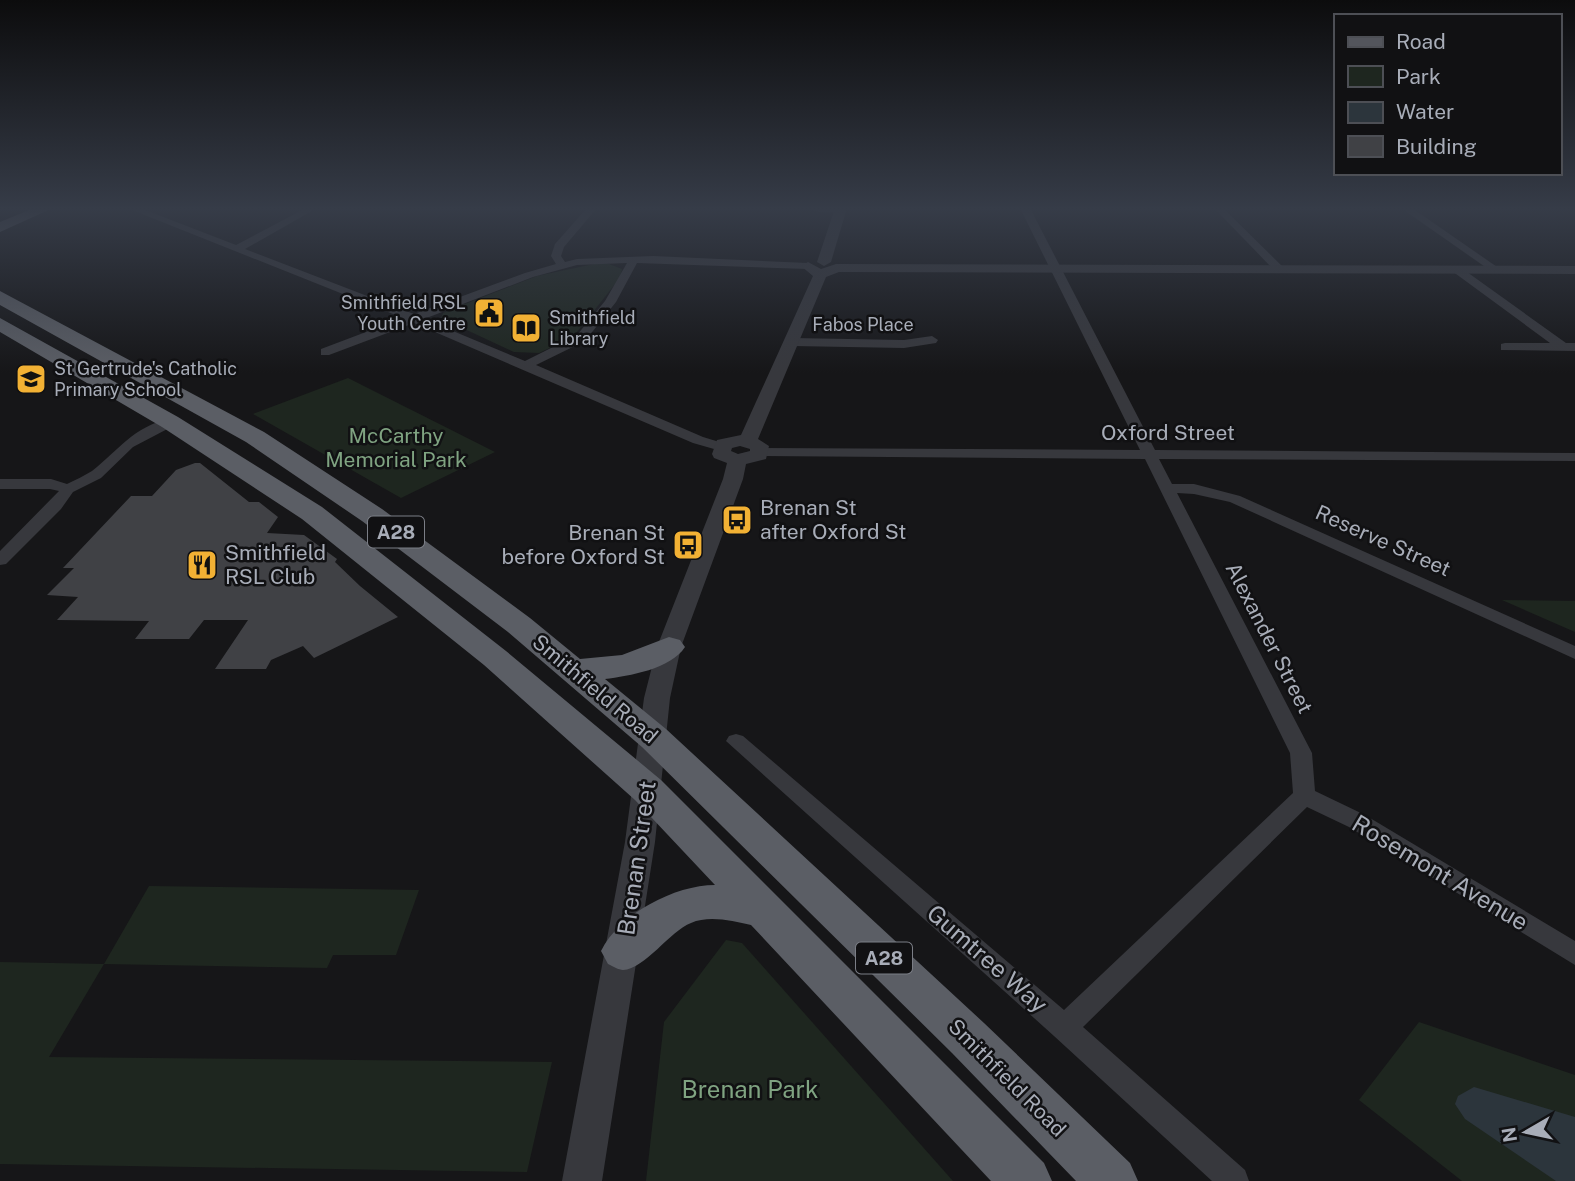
<svg xmlns="http://www.w3.org/2000/svg" width="1575" height="1181" font-family="'Public Sans',sans-serif">
<style>
.green{fill:#1e261f}
.water{fill:#2c353c}
.building{fill:#404145}
.lines{fill:none;stroke-linecap:round;stroke-linejoin:round}
.minor{fill:#37383d;fill-rule:evenodd}
.tertiary{fill:#37383d;fill-rule:evenodd}
.primary{fill:#53555c;fill-rule:evenodd}
.trunk{fill:#5b5e65;fill-rule:evenodd}
.labels{text-anchor:middle;stroke-width:5;stroke-linejoin:round;paint-order:stroke}
.far-poi-label{font-size:18px;fill:#a8adb8;stroke:#111113;text-anchor:start}
.far-street-label{font-size:18px;fill:#a8adb8;stroke:#111113}
.shield{fill:#111113;stroke:#7b7e86;stroke-width:2}
.shield-label{font-size:19px;font-weight:bold;fill:#a8adb8}
.street-label{font-size:21px;fill:#a8adb8;stroke:#111113}
.park-label{font-size:21px;fill:#7fa381;stroke:#111113}
.poi-label{font-size:21px;fill:#a8adb8;stroke:#111113;text-anchor:start}
.near-street-label{font-size:24px;fill:#a8adb8;stroke:#111113}
.near-park-label{font-size:24px;fill:#7fa381;stroke:#111113}
</style>
<rect width="100%" height="100%" fill="#161618"/>
<g class="green">
<path d="M594,264H609L622,269L620,278L573,337L539,353L514,352L441,318L443,313L452,309L537,276Z"/>
<path d="M348,378L495,452L401,498L253,414Z"/>
<path d="M1502,600L1575,601V632Z"/>
<path d="M149,886L419,890L396,955H333L327,968L104,964L49,1057L552,1062L527,1172L0,1164V962L104,964Z"/>
<path d="M726,940L742,943L953,1181H646L664,1022Z"/>
<path d="M1419,1022L1575,1075V1181H1462L1359,1100Z"/>
</g>
<path class="water" d="M1474,1087L1575,1117V1181H1556L1465,1119L1455,1104L1458,1096Z"/>
<path class="building" d="M195,463H200L249,502H259L278,517L267,533L304,535L337,559L335,562L360,586L398,617L314,658L303,646L271,660L266,669H215L248,620H204L189,639H135L149,621L57,620L78,597L47,595L74,568H63L131,496H152L176,470Z"/>
<g class="lines">
<g class="minor">
<path d="M127,208H140L236,245L306,208H317L245,249L414,314L525,273L556,264L551,256L555,244L587,208H597L564,247L561,256L565,262L577,259L653,256L808,263L813,266L808,269L637,263L616,302L585,341L536,365L703,437L726,444L728,447L726,450L721,451L693,443L414,323L329,355H321V349L403,318ZM627,263L605,301L577,335L525,361L424,319L533,277L577,265Z"/>
<path d="M807,208H844L845,209C836,214 816,213 807,208Z"/>
<path d="M1020,208H1030L1155,450L1575,453V461L1159,459L1172,484H1194L1240,496L1575,646V659L1230,502L1194,494L1177,493L1312,753L1315,791L1365,815L1575,941V965L1349,827L1307,807L1083,1027L1245,1170L1249,1181H1212L1054,1036L726,741L729,736L736,734L743,736L1064,1010L1293,793L1290,753L1145,459L761,456L754,452L761,448L1140,450Z"/>
<path d="M1214,208H1223L1283,267V271H1275Z"/>
<path d="M1401,208H1412L1500,269L1491,271Z"/>
<path d="M1452,267H1460L1566,343H1575V351L1501,350V344L1505,343H1550L1452,271Z"/>
<path d="M932,336L938,340L936,343L904,348L793,346L787,342L793,338L904,340Z"/>
<path d="M170,418L175,419V425L133,447L101,478L73,492L61,509L6,564L0,565V551L59,491L50,489H0V479H51L67,484C75,480 84,476 92,471C120,449 132,428 170,418Z"/>
</g>
<g class="tertiary">
<path d="M835,208H847L831,262L824,266L817,262Z"/>
<path d="M808,262L821,269L836,264L1575,266V274L839,272L826,277L758,439L769,446L766,459L746,464L743,479L681,647L670,698L655,842L602,1181H562L625,842L644,698L657,647L723,479L727,463L714,458L712,454L717,440L741,435L813,276L801,266ZM740,446L750,449V451L738,454L731,451L732,448Z"/>
</g>
<path class="primary" d="M34,208H53L0,232V222Z"/>
<g class="trunk">
<path d="M0,291L264,432L382,509L530,618L580,659L622,655L669,637L680,640L685,647C671,669 629,676 605,679L666,729L984,1023L1130,1163L1138,1181H1076L952,1053L642,747L508,632L362,521L246,442L0,305Z"/>
<path d="M0,318L178,417L322,507L506,651L661,780L1044,1163L1052,1181H991L751,925C733,921 709,915 691,923C670,931 645,969 623,970C619,970 612,966 608,964L601,951C619,914 675,885 715,885L635,800L484,665L302,519L162,427L0,332Z"/>
</g>
</g>
<linearGradient id="sky" x2="0" y2="1"><stop stop-color="#0c0c0d"/><stop offset="0.56" stop-color="#363c48"/><stop offset="1" stop-color="#363c48" stop-opacity="0"/></linearGradient>
<rect width="1575" height="373" fill="url(#sky)"/>
<defs>
<g id="civic-square" transform="scale(1.575)"><rect x="-9" y="-9" width="18" height="18" rx="4" fill="#f2b134" stroke="#111113"/><path d="M-.6-6.5H3V-4.5H.6V-3L4-1V1h2V6H-6V1h2V-1L-.6-3ZM-1.2 2.5V6h2.4V2.5Z" fill="#111"/></g>
<g id="library-square" transform="scale(1.575)"><rect x="-9" y="-9" width="18" height="18" rx="4" fill="#f2b134" stroke="#111113"/><path d="M-6-4Q-3-5.5-.7-3.5V5Q-3 3-6 4ZM6-4Q3-5.5 .7-3.5V5Q3 3 6 4Z" fill="#111"/></g>
<g id="school-square" transform="scale(1.575)"><rect x="-9" y="-9" width="18" height="18" rx="4" fill="#f2b134" stroke="#111113"/><path d="M0-5L7-2L0 1L-7-2ZM-4 1L0 2.5L4 1V4Q0 6-4 4Z" fill="#111"/></g>
<g id="bus-square" transform="scale(1.575)"><rect x="-9" y="-9" width="18" height="18" rx="4" fill="#f2b134" stroke="#111113"/><path d="M-5-6H5V4H4V6H2V4H-2V6H-4V4H-5ZM-3.5-4V0h7V-4ZM-3.5 1.2v1.5H-2V1.2ZM2 1.2v1.5H3.5V1.2Z" fill="#111"/></g>
<g id="restaurant-square" transform="scale(1.575)"><rect x="-9" y="-9" width="18" height="18" rx="4" fill="#f2b134" stroke="#111113"/><path d="M-5-6h1v4h1v-4h1v4h1v-4h1v5L-1.5 .5V6h-2V.5L-5-1ZM5-6V6H3V1.5H1.5Q1.5-4 5-6Z" fill="#111"/></g>
</defs>
<g fill-rule="evenodd">
<use href="#civic-square" x="489" y="313"/>
<use href="#library-square" x="526" y="328"/>
<use href="#school-square" x="31" y="379"/>
<use href="#bus-square" x="737" y="520"/>
<use href="#bus-square" x="688" y="545"/>
<use href="#restaurant-square" x="202" y="565"/>
</g>
<g class="labels">
<g class="far-poi-label">
<text x="466" y="309" text-anchor="end">Smithfield RSL<tspan x="466" dy="21">Youth Centre</tspan></text>
<text x="549" y="324">Smithfield<tspan x="549" dy="21">Library</tspan></text>
<text x="54" y="375">St Gertrude's Catholic<tspan x="54" dy="21">Primary School</tspan></text>
</g>
<g class="far-street-label">
<text x="863" y="331">Fabos Place</text>
</g>
<g class="shield">
<rect x="368" y="516.5" width="56" height="31" rx="5"/>
<rect x="856" y="942.5" width="56" height="31" rx="5"/>
</g>
<g class="shield-label">
<text x="396" y="539">A28</text>
<text x="884" y="965">A28</text>
</g>
<g class="street-label">
<text x="1168" y="440">Oxford Street</text>
<text transform="translate(1383 541) rotate(24)" y="7">Reserve Street</text>
<text transform="translate(1269 638) rotate(63)" y="7">Alexander Street</text>
<text transform="translate(595 689) rotate(40)" y="7">Smithfield Road</text>
<text transform="translate(1007 1078) rotate(45)" y="7">Smithfield Road</text>
</g>
<g class="park-label">
<text x="396" y="443">McCarthy<tspan x="396" dy="24">Memorial Park</tspan></text>
</g>
<g class="poi-label">
<text x="760" y="515">Brenan St<tspan x="760" dy="24">after Oxford St</tspan></text>
<text x="665" y="540" text-anchor="end">Brenan St<tspan x="665" dy="24">before Oxford St</tspan></text>
<text x="225" y="560">Smithfield<tspan x="225" dy="24">RSL Club</tspan></text>
</g>
<g class="near-street-label">
<text transform="translate(637 858) rotate(-82)" y="8">Brenan Street</text>
<text transform="translate(1440 873) rotate(31)" y="8">Rosemont Avenue</text>
<text transform="translate(987 959) rotate(41)" y="8">Gumtree Way</text>
</g>
<g class="near-park-label">
<text x="750" y="1098">Brenan Park</text>
</g>
</g>
<rect x="1334" y="14" width="228" height="161" fill="#111113" stroke="#4d4f55" stroke-width="2"/>
<rect x="1348" y="37" width="35" height="10" fill="#53555c" stroke="#4d4f55" stroke-width="2"/>
<text x="1396" y="49" font-size="21" fill="#a8adb8">Road</text>
<rect x="1348" y="66" width="35" height="21" fill="#1e261f" stroke="#4d4f55" stroke-width="2"/>
<text x="1396" y="84" font-size="21" fill="#a8adb8">Park</text>
<rect x="1348" y="102" width="35" height="21" fill="#2c353c" stroke="#4d4f55" stroke-width="2"/>
<text x="1396" y="119" font-size="21" fill="#a8adb8">Water</text>
<rect x="1348" y="136" width="35" height="21" fill="#404145" stroke="#4d4f55" stroke-width="2"/>
<text x="1396" y="154" font-size="21" fill="#a8adb8">Building</text>
<g transform="translate(1526 1132) rotate(261)" stroke="#111113" stroke-width="5" paint-order="stroke">
<path d="M0-5L12 26L0 18L-12 26Z" fill="#a8adb8"/>
<text y="-10" font-size="19" font-weight="bold" text-anchor="middle" fill="#a8adb8">N</text>
</g>
</svg>
